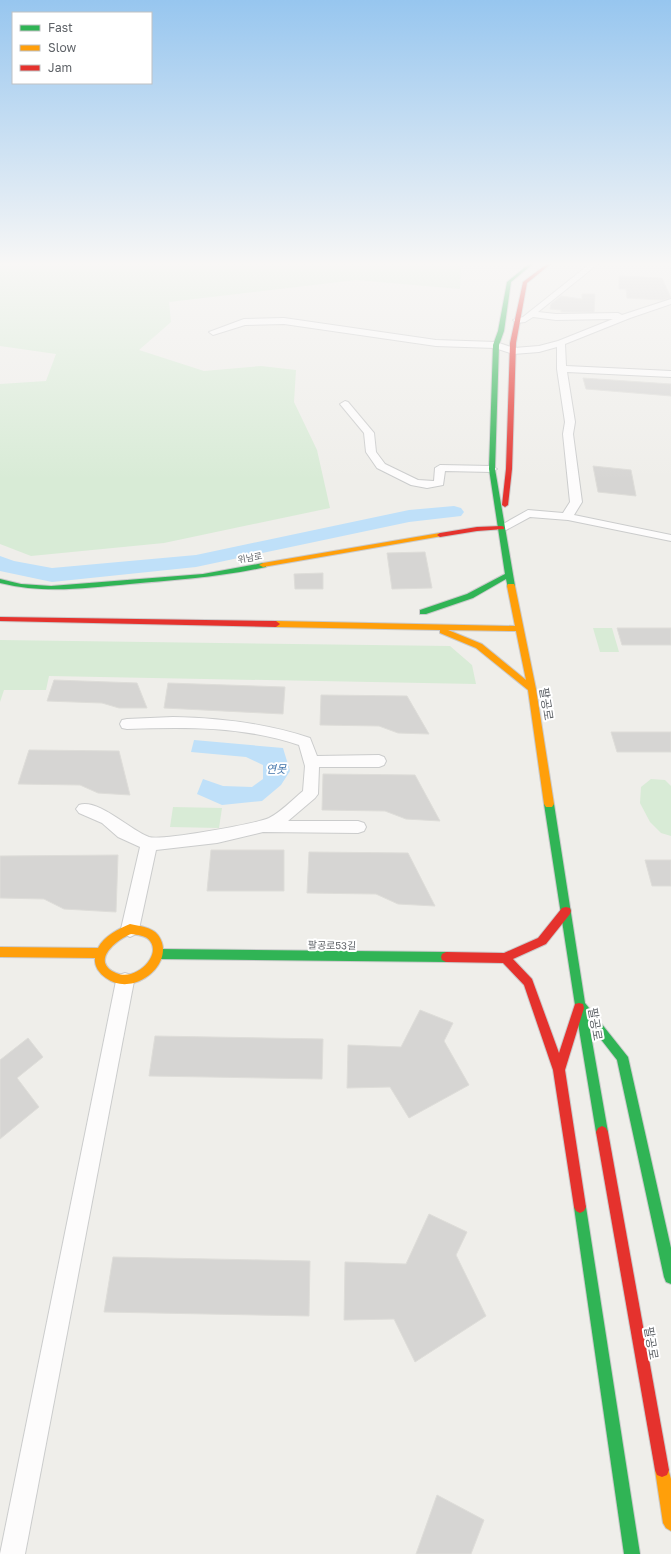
<svg xmlns="http://www.w3.org/2000/svg" width="671" height="1554" font-family="'Golos Text','Noto Sans KR',sans-serif">
<style>
.green{fill:#d8ebd6}
.water{fill:#bfe0f9}
.lines{fill:none;stroke-linecap:round;stroke-linejoin:round}
.river{fill:#bfe0f9;fill-rule:evenodd}
.building{fill:#d6d5d3;stroke:#deddd9}
.street-casing{stroke:#cbcccc;stroke-width:2}
.fast-casing{stroke:#cacacb;stroke-width:2}
.slow-casing{stroke:#cacacb;stroke-width:2}
.jam-casing{stroke:#cacacb;stroke-width:2}
.street{fill:#fdfcfc;fill-rule:evenodd}
.fast{fill:#30b455;fill-rule:evenodd}
.slow{fill:#ff9f0a;fill-rule:evenodd}
.jam{fill:#e5322d;fill-rule:evenodd}
.labels{text-anchor:middle;stroke-width:4;stroke-linejoin:round;paint-order:stroke}
.far-street-label{font-size:9px;fill:#5f6368;stroke:#fff}
.street-label{font-size:10px;fill:#5f6368;stroke:#fff}
.water-label{font-size:11px;font-style:italic;fill:#4174aa;stroke:#fff}
.near-street-label{font-size:12px;fill:#5f6368;stroke:#fff}
</style>
<rect width="100%" height="100%" fill="#efeeea"/>
<g class="green">
<path d="M0,263H461L460,289L356,280L169,302L171,322L139,350L204,371L261,366L296,370L294,402L317,450L330,508L164,543L31,556L0,544V384L46,381L56,354L0,346Z"/>
<path d="M593,628H612L619,652H600Z"/>
<path d="M0,640L450,646L472,665L476,684L49,676L46,690H4L0,702Z"/>
<path d="M651,779L665,780L671,786V836L661,833L650,822L640,803L641,787Z"/>
<path d="M173,807L222,808L219,828L170,827Z"/>
</g>
<path class="water" d="M194,740L283,748L290,771L281,785L262,801L222,805L197,794L203,779L223,786L252,787L263,779V765L246,757L191,752Z"/>
<g class="lines">
<path class="river" d="M454,506L461,508L464,512L461,516L409,522L196,567L52,582L0,571V556L14,561L52,568L196,555L409,510Z"/>
</g>
<g class="building">
<path d="M619,276L662,278L671,298L663,300L627,298L626,289H619Z"/>
<path d="M582,294H595L594,312H561V310L550,309L551,304L561,296L582,299Z"/>
<path d="M583,378L671,384V396L586,389Z"/>
<path d="M593,466L631,470L636,496L598,492Z"/>
<path d="M425,552L432,588L392,589L387,553Z"/>
<path d="M323,573V589H295L294,574Z"/>
<path d="M617,628H671V645H622Z"/>
<path d="M54,680L137,683L147,708H119L102,703L47,701Z"/>
<path d="M168,683L285,687L283,714L164,708Z"/>
<path d="M321,695L407,696L429,734L398,733L379,726L320,725Z"/>
<path d="M611,732H671V752H617Z"/>
<path d="M29,750L119,751L130,795L98,793L80,785L18,784Z"/>
<path d="M323,774L415,775L440,821L406,819L385,811L322,810Z"/>
<path d="M211,850H284V891H207Z"/>
<path d="M309,852L408,853L435,906L398,904L376,894L307,893Z"/>
<path d="M118,855L116,912L64,909L44,899L0,898V856Z"/>
<path d="M645,860H671V886H652Z"/>
<path d="M420,1010L453,1023L444,1041L469,1085L409,1118L390,1087L347,1088L348,1045L401,1047Z"/>
<path d="M155,1036L323,1039L322,1079L149,1076Z"/>
<path d="M28,1038L43,1057L17,1078L39,1107L0,1139V1060Z"/>
<path d="M429,1214L467,1232L456,1255L486,1316L415,1362L394,1319L344,1320L345,1262L406,1264Z"/>
<path d="M113,1257L310,1261L309,1316L104,1312Z"/>
<path d="M437,1495L484,1520L471,1554H416Z"/>
</g>
<g class="lines">
<g class="street-casing">
<g id="street">
<path d="M591,263H599L538,312L556,314L618,313L622,315L671,299V304L630,318L565,344L566,366L671,371V377L567,372L575,422L573,434L582,502L574,515L671,535V541L568,520L530,517L506,530H498L496,528L528,510L563,513L570,502L563,434L565,422L557,369V347L539,352L513,354L495,348L436,346L284,324L245,325L213,335L209,332L244,319L284,318L436,340L496,342L514,348L539,346L558,341L613,319L556,320L533,317L525,322L517,323L513,320L523,317Z"/>
<path d="M345,401L348,402L374,433L376,452L385,464L418,480L434,481L435,468L440,465L492,466L497,469L492,472L445,471L443,485L427,488L411,485L377,468L366,452L364,433L340,404Z"/>
<path d="M173,717C220,718 265,723 310,738L317,756L379,755L384,757L386,761L384,765L379,767H319L318,794L315,798L288,821H358L364,823L366,827L364,831L358,833L263,832L217,843L156,850L139,929L136,934L130,937L124,934L121,929L140,847L118,837L102,823L79,813L76,809L79,805C98,798 130,830 149,837C161,841 255,824 269,818C281,812 292,800 303,791L305,766L299,745C243,726 185,727 127,729L122,728L120,724L122,720L127,719Z"/>
<path d="M125,973L131,975L134,981L25,1554H0L116,981L119,975Z"/>
</g>
</g>
<g class="fast-casing">
<g id="fast">
<path d="M530,263H534L511,282L504,331L499,345L495,469L515,586L514,588H508L506,579L473,598L426,614H420V610L467,594L505,574L489,469L493,345L498,331L507,282Z"/>
<path d="M263,563H266V567C221,577 175,580 130,584C84,588 45,594 0,583V579L21,584L51,586L203,574Z"/>
<path d="M549,800L552,801L554,804L585,1003L628,1057L671,1248V1284L666,1282L664,1277L617,1060L589,1024L608,1132L606,1136L602,1138L598,1136L596,1132L575,1005L544,804L546,801Z"/>
<path d="M159,949L446,952L450,954L451,957L450,960L446,962L159,959L155,957L154,954L155,951Z"/>
<path d="M580,1201L584,1203L586,1207L640,1554H624L574,1207L576,1203Z"/>
</g>
</g>
<g class="slow-casing">
<g id="slow">
<path d="M440,533L443,535L442,536L263,567L259,565L263,563Z"/>
<path d="M508,584H514L515,586L536,689L554,804L552,807H546L544,804L528,690L476,648L440,633V630L276,627L272,624L276,621L515,626L507,586ZM448,630L516,631L526,680L482,644Z"/>
<path d="M130,924C139,926 152,927 158,935C178,962 134,999 106,978C99,973 94,966 95,958L0,957V947L98,948C104,936 118,929 130,924ZM131,934C137,935 146,935 150,941C162,956 135,982 116,973C90,961 116,940 131,934Z"/>
<path d="M662,1463L667,1465L671,1479V1531L666,1528L663,1523L655,1470L657,1465Z"/>
</g>
</g>
<g class="jam-casing">
<g id="jam">
<path d="M548,263H552L527,283L516,343L512,469L508,505L505,507L502,505L506,469L510,343L523,282Z"/>
<path d="M502,526L504,527V529L477,531L440,537L437,535L440,533L477,527Z"/>
<path d="M0,617L276,621L280,624L276,627L0,621Z"/>
<path d="M566,907L570,908L571,911L570,914L546,944L513,959L532,979L559,1053L575,1004L579,1003L583,1004L584,1008L565,1070L586,1207L584,1211L580,1213L576,1211L574,1207L553,1070L524,985L503,963L446,962L442,960L441,957L442,954L446,952L504,953L538,938L562,908Z"/>
<path d="M602,1126L606,1128L608,1132L669,1470L667,1475L662,1477L657,1475L655,1470L596,1132L598,1128Z"/>
</g>
</g>
<use href="#street" class="street"/>
<use href="#fast" class="fast"/>
<use href="#slow" class="slow"/>
<use href="#jam" class="jam"/>
</g>
<linearGradient id="sky" x2="0" y2="1"><stop stop-color="#97c6ef"/><stop offset="0.55" stop-color="#f8f7f6"/><stop offset="1" stop-color="#f8f7f6" stop-opacity="0"/></linearGradient>
<rect width="671" height="480" fill="url(#sky)"/>
<g class="labels">
<g class="far-street-label">
<text transform="translate(250 558) rotate(-10)" y="3">위남로</text>
</g>
<g class="street-label">
<text transform="translate(332 945) rotate(1)" y="4">팔공로53길</text>
</g>
<g class="water-label">
<text x="276" y="773">연못</text>
</g>
<g class="near-street-label">
<text transform="translate(546 704) rotate(81)" y="4">팔공로</text>
<text transform="translate(595 1024) rotate(80)" y="4">팔공로</text>
<text transform="translate(651 1343) rotate(80)" y="4">팔공로</text>
</g>
</g>
<rect x="12" y="12" width="140" height="72" fill="#ffffff" stroke="#bfc1c3"/>
<rect x="20" y="25" width="20" height="6" fill="#30b455" stroke="#bfc1c3"/>
<text x="48" y="32" font-size="12" fill="#5f6368">Fast</text>
<rect x="20" y="45" width="20" height="6" fill="#ff9f0a" stroke="#bfc1c3"/>
<text x="48" y="52" font-size="12" fill="#5f6368">Slow</text>
<rect x="20" y="65" width="20" height="6" fill="#e5322d" stroke="#bfc1c3"/>
<text x="48" y="72" font-size="12" fill="#5f6368">Jam</text>
</svg>
